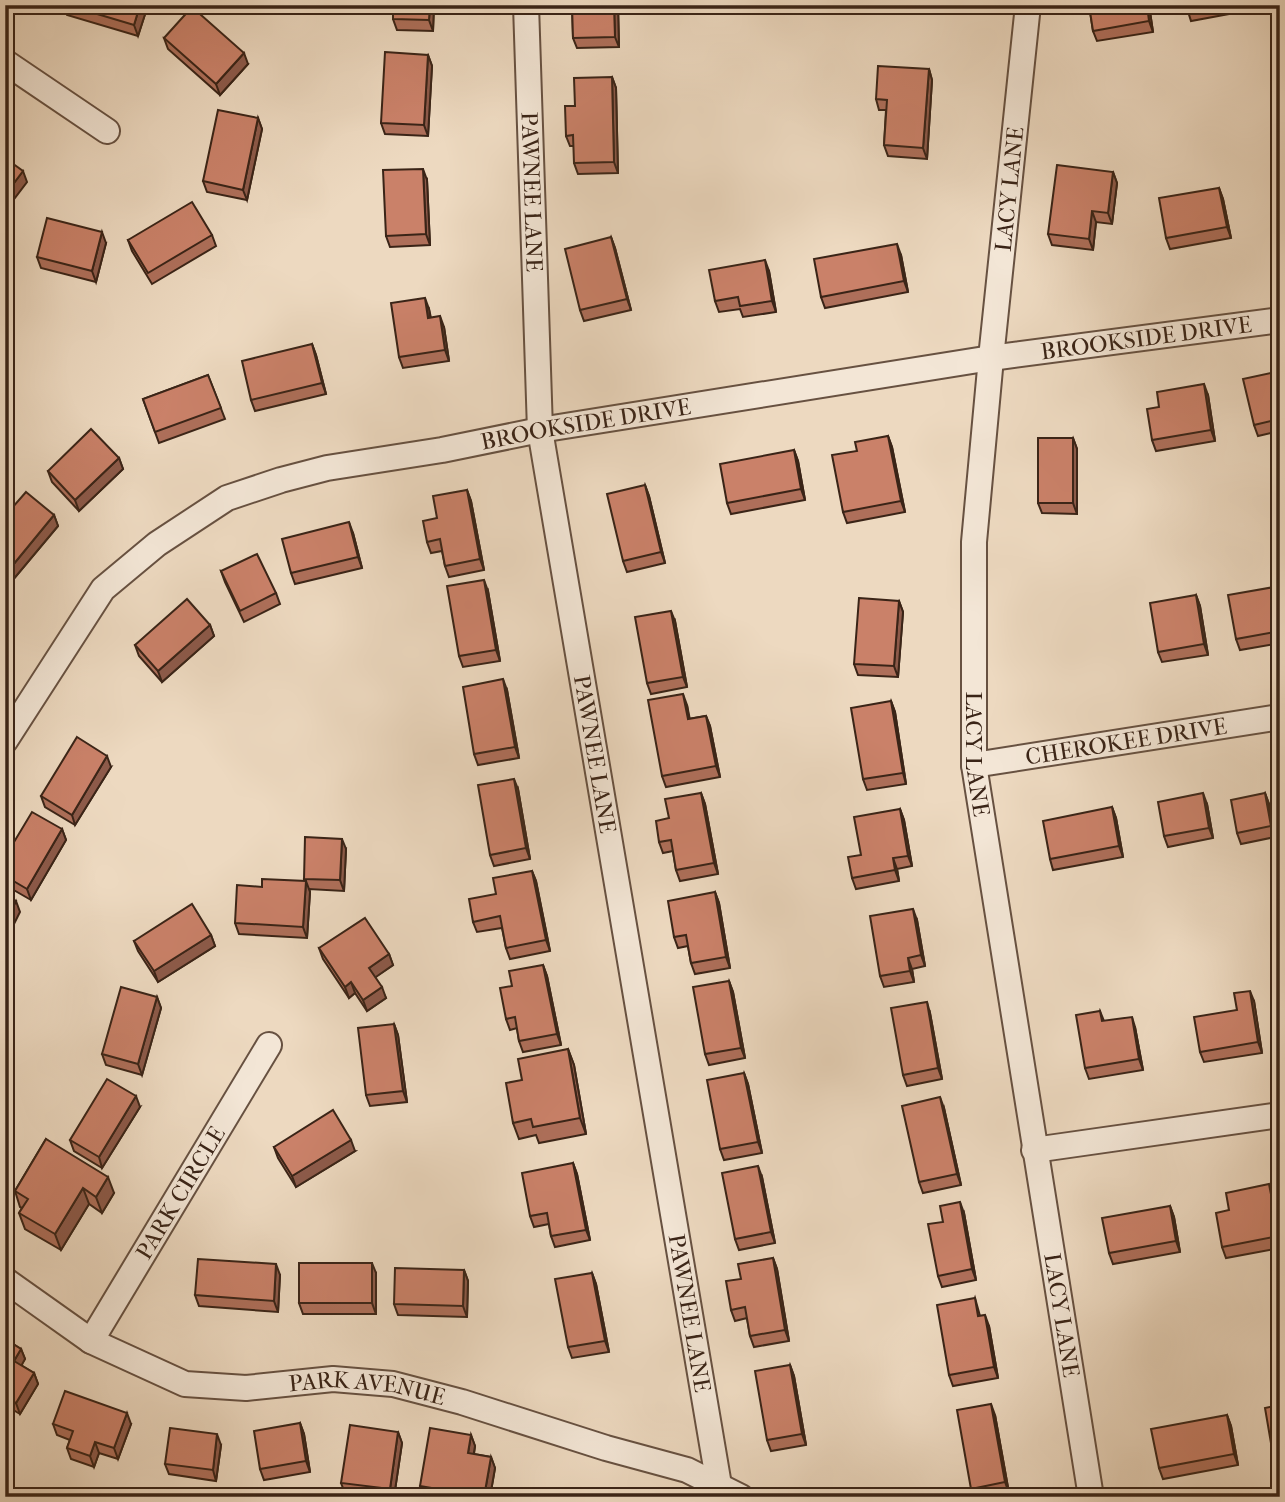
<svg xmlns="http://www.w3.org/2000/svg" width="1285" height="1502" font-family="'IM FELL French Canon',serif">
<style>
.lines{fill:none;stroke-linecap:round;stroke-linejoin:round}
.street-casing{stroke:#675141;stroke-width:28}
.street{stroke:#f3e6d6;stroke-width:24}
.wall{fill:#ae6f5a;stroke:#3a2417;stroke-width:2}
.shaded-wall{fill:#8d5a4a;stroke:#3a2417;stroke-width:2}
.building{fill:#ca8169;stroke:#3a2417;stroke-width:2}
.labels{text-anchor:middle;stroke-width:6;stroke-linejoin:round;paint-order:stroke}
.street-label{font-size:23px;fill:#3a2417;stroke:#f3e6d6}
</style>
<rect width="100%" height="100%" fill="#edd9c0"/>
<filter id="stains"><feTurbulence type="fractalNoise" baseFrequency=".00286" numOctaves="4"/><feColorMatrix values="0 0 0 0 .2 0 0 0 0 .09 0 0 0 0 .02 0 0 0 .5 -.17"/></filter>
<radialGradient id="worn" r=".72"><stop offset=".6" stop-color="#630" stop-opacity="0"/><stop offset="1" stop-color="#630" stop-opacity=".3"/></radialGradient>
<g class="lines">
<g class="street-casing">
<g id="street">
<path id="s1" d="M526,5L540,430L721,1497"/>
<path id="s2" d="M1028,5L991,358L974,542V765L1091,1497"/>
<path d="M5,62L107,131"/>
<path id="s3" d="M5,741L103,589L157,544L227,498L281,480L327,468L442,450L540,430L991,358L1280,320"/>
<path id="s4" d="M974,765L1280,717"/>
<path d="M1034,1150L1280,1115"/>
<path id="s5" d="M5,1280L91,1341L185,1384L246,1388L333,1379L393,1384L462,1402L606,1448L687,1470L741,1497"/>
<path id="s6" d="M91,1341L269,1045"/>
</g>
</g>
<use href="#street" class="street"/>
</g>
<g class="wall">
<path d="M63,5H148L138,36L67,15Z"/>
<path d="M393,5H434L433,31L397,30L393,19Z"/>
<path d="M572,5H618L619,47L577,48L573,38Z"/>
<path d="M1089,5H1149L1153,32L1097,41L1093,31Z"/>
<path d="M1186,5H1250L1251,10L1191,21Z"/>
<path d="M164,38L248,64L220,95L168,49Z"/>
<path d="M428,55L432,66L428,136L385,134L381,123Z"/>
<path d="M929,69L932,80L927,159L888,156L884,145L886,110H879L876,99Z"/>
<path d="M612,77L616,88L618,173L578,174L574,163V146H570L566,136L575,106Z"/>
<path d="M258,118L262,129L247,200L207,192L203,181Z"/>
<path d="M1113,172L1117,183L1112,224L1096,222L1093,250L1052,245L1048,234Z"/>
<path d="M427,180L430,245L390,247L386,236Z"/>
<path d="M1219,188L1223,199L1231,238L1170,249L1166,238Z"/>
<path d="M212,235L216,246L152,284L132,251L128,240Z"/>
<path d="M611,237L615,248L631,310L584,321L580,310Z"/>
<path d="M106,243L96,282L41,268L37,257Z"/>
<path d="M901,255L908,292L825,308L821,297Z"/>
<path d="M769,271L776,312L743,317L740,309L719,312L715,301Z"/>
<path d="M429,309L431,318L444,327L449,361L403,368L399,357Z"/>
<path d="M312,344L316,355L326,394L255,411L251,400Z"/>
<path d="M1280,371V431L1258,436L1254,425Z"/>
<path d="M208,375L225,419L159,443L143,399Z"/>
<path d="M1208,395L1215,441L1156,451L1152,440Z"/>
<path d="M888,436L892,447L905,512L847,523L843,512L857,451Z"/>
<path d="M1073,438L1077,449V514L1042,513L1038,503Z"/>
<path d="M794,450L798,461L805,500L731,514L727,503Z"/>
<path d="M119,458L123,469L79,511L52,482L48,471Z"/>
<path d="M645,485L649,496L665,563L627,572L623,561Z"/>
<path d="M467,490L471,501L484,570L449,577L445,566L442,551L431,553L427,542L437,518Z"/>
<path d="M54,515L58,526L12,581L5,576V516Z"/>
<path d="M353,533L362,568L295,584L291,573Z"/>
<path d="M221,571L276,593L280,604L244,622L225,582Z"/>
<path d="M1280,586V643L1240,650L1236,639Z"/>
<path d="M488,591L500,661L463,667L459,656Z"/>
<path d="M1196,595L1200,606L1208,655L1162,662L1158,652Z"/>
<path d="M899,601L903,612L898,677L858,675L854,664Z"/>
<path d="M675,621L687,687L651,694L647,683Z"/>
<path d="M210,625L214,636L162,682L139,656L135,645Z"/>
<path d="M507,690L519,758L478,765L474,754Z"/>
<path d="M891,701L895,712L906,784L867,790L863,779Z"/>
<path d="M687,705L689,719L706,716L710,726L720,777L666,787L662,776Z"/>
<path d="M111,767L75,825L45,807L41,796Z"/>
<path d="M518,789L530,859L494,866L490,855Z"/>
<path d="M701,793L705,804L718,874L680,881L676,870L673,851L663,853L659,842L669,818Z"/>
<path d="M1265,793L1269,804L1275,837L1241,844L1237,833Z"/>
<path d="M1207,804L1213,838L1168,847L1164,836Z"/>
<path d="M1112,807L1116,818L1123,857L1053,870L1050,859Z"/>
<path d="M900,809L904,820L912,866L897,869L899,881L856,889L852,878Z"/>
<path d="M62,829L66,840L31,900L5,885V857Z"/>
<path d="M346,849L344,891L309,889L310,892L307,938L239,934L235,923L262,887L305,881L304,879Z"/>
<path d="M532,871L536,881L550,951L510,959L506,948L502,928L477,932L473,922L496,894Z"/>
<path d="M715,892L719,903L730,968L695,974L691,963L688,946L678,948L674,937Z"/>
<path d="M917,920L925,966L912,969L914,982L884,987L880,976Z"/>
<path d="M211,935L215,946L158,982L138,951L134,941Z"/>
<path d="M319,948L389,954L393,965L375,977L386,998L367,1011L355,993L349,998L323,959Z"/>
<path d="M543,965L547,976L561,1045L523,1052L519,1041L517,1028L510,1030L506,1019L512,986Z"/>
<path d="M729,981L733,992L745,1058L709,1065L705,1054Z"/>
<path d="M157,997L161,1008L142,1075L106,1065L102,1054Z"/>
<path d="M1254,1001L1262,1053L1204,1062L1200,1052L1237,1010Z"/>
<path d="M1100,1011L1104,1021L1135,1027L1143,1070L1089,1079L1085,1068Z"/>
<path d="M930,1013L942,1079L907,1086L903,1075Z"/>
<path d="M394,1024L398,1035L407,1102L370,1106L366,1095Z"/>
<path d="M568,1049L574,1065L586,1134L539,1143L536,1135L519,1139L513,1123L522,1080Z"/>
<path d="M744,1073L748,1084L762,1153L724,1160L720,1149Z"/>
<path d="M140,1107L102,1168L74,1151L70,1140Z"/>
<path d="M944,1108L961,1185L923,1193L919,1182Z"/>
<path d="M46,1139L114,1193L102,1213L89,1204L61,1250L25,1229L19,1213L22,1208L20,1207L15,1191Z"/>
<path d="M274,1147L355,1151L296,1187L278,1158Z"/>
<path d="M573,1163L577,1174L590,1240L555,1247L551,1236L549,1224L534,1227L530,1216Z"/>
<path d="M762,1177L775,1243L739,1250L735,1239Z"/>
<path d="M1273,1195L1280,1228V1248L1226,1258L1222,1247L1229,1210Z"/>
<path d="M1170,1206L1174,1217L1180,1252L1113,1264L1109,1253Z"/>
<path d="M964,1213L976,1280L942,1287L938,1276Z"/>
<path d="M773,1258L777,1269L789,1341L754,1347L750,1336L747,1318L735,1321L731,1310L741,1279Z"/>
<path d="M464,1270L468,1281L467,1317L398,1315L394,1304Z"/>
<path d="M376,1273V1314H303L299,1303Z"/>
<path d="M592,1273L596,1284L609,1352L572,1358L568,1347Z"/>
<path d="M280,1275L278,1312L199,1306L195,1295Z"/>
<path d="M975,1298L980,1316L989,1326L998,1378L953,1386L949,1375Z"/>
<path d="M5,1322L7,1323L11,1334L7,1340L21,1349L25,1359L21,1365L34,1373L38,1384L20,1414L5,1405Z"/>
<path d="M790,1365L794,1376L806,1445L771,1451L767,1440Z"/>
<path d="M1280,1405V1459H1276L1272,1449Z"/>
<path d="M995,1415L1009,1493L990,1497H974L971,1489Z"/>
<path d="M1227,1415L1231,1426L1238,1465L1163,1479L1159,1468Z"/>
<path d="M300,1423L304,1434L310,1472L264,1480L260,1469Z"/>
<path d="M53,1424H131L118,1459L99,1453L94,1467L71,1459L67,1448L70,1440L57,1435Z"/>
<path d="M398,1432L402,1443L394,1497H369L345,1493L341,1483Z"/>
<path d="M471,1435L475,1446L474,1454L491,1457L495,1468L490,1497H424L420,1486Z"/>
<path d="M221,1445L216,1481L169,1474L165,1464Z"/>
</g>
<g class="shaded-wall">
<path d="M140,5H148L138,36L134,25Z"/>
<path d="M430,5H434L433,31L429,20Z"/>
<path d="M614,5H618L619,47L615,37Z"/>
<path d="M1147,5H1149L1153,32L1149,21Z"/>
<path d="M244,53L248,64L220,95L216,84Z"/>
<path d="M428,55L432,66L428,136L424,125Z"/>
<path d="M929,69L932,80L927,159L923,148Z"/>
<path d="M612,77L616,88L618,173L614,162Z"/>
<path d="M258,118L262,129L247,200L243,190Z"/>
<path d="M423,169L427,180L430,245L426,234Z"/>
<path d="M23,171L27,182L5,211V195Z"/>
<path d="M1113,172L1117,183L1112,224L1108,213Z"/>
<path d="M1219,188L1223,199L1231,238L1227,227Z"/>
<path d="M1092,211L1096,222L1093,250L1089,239Z"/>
<path d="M102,232L106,243L96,282L92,271Z"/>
<path d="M611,237L615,248L631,310L627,299Z"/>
<path d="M897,244L901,255L908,292L904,281Z"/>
<path d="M765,260L769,271L776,312L772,301Z"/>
<path d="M425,298L429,309L432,329L428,318Z"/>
<path d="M440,316L444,327L449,361L445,350Z"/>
<path d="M312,344L316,355L326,394L322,383Z"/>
<path d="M1204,384L1208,395L1215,441L1211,430Z"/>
<path d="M888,436L892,447L905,512L901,501Z"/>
<path d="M1073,438L1077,449V514L1073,503Z"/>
<path d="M794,450L798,461L805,500L801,489Z"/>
<path d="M119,458L123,469L79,511L75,500Z"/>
<path d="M645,485L649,496L665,563L661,552Z"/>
<path d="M467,490L471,501L484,570L480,559Z"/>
<path d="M54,515L58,526L12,581L8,571Z"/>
<path d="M349,522L353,533L362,568L358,557Z"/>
<path d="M484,580L488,591L500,661L496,650Z"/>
<path d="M1196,595L1200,606L1208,655L1204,644Z"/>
<path d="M899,601L903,612L898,677L894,666Z"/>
<path d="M671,611L675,621L687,687L683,677Z"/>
<path d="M210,625L214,636L162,682L158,671Z"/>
<path d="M503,679L507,690L519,758L515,747Z"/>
<path d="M683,694L687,705L692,730L688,719Z"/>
<path d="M891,701L895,712L906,784L903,773Z"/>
<path d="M706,716L710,726L720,777L716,766Z"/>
<path d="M107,756L111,767L75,825L72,815Z"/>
<path d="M514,779L518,789L530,859L526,848Z"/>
<path d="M701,793L705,804L718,874L714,863Z"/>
<path d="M1203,793L1207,804L1213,838L1209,828Z"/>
<path d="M1265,793L1269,804L1275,837L1271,826Z"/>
<path d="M1112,807L1116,818L1123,857L1119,846Z"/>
<path d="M900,809L904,820L912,866L908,856Z"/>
<path d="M62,829L66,840L31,900L27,889Z"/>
<path d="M342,839L346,849L344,891L340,880Z"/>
<path d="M893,858L897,869L899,881L895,870Z"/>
<path d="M532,871L536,881L550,951L546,940Z"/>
<path d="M306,881L310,892L307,938L303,927Z"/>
<path d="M715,892L719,903L730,968L726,957Z"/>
<path d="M16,901L20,912L5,942V923Z"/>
<path d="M913,909L917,920L925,966L921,955Z"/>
<path d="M211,935L215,946L158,982L154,971Z"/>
<path d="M389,954L393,965L373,979L369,968Z"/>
<path d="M908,958L912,969L914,982L910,971Z"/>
<path d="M543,965L547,976L561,1045L557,1034Z"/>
<path d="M729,981L733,992L745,1058L741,1048Z"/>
<path d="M351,982L355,993L349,998L345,987Z"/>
<path d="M382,987L386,998L367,1011L363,1000Z"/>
<path d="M1250,991L1254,1001L1262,1053L1258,1042Z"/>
<path d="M157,997L161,1008L142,1075L138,1064Z"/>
<path d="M927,1002L930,1013L942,1079L938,1068Z"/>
<path d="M1132,1017L1135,1027L1143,1070L1139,1059Z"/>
<path d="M394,1024L398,1035L407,1102L403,1091Z"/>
<path d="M568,1049L574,1065L586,1134L580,1118Z"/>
<path d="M744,1073L748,1084L762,1153L758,1142Z"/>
<path d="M136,1096L140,1107L102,1168L99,1157Z"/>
<path d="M940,1097L944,1108L961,1185L957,1174Z"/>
<path d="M351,1140L355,1151L296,1187L292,1176Z"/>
<path d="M573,1163L577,1174L590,1240L586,1230Z"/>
<path d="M758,1166L762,1177L775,1243L771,1232Z"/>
<path d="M108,1177L114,1193L102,1213L96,1197Z"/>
<path d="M1269,1184L1273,1195L1280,1228V1237Z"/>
<path d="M83,1188L89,1204L61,1250L55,1234Z"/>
<path d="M960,1202L964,1213L976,1280L972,1269Z"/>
<path d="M1170,1206L1174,1217L1180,1252L1176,1241Z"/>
<path d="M773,1258L777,1269L789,1341L785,1330Z"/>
<path d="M372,1263L376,1273V1314L372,1303Z"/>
<path d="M276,1264L280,1275L278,1312L274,1301Z"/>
<path d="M464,1270L468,1281L467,1317L463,1306Z"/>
<path d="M592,1273L596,1284L609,1352L605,1341Z"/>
<path d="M985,1315L989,1326L998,1378L994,1367Z"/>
<path d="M7,1323L11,1334L5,1344V1326Z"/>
<path d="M21,1349L25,1359L18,1372L14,1361Z"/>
<path d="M790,1365L794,1376L806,1445L802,1434Z"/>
<path d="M34,1373L38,1384L20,1414L16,1403Z"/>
<path d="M991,1404L995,1415L1009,1493L1005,1482Z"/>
<path d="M127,1413L131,1424L118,1459L114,1448Z"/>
<path d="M1227,1415L1231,1426L1238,1465L1234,1454Z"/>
<path d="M300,1423L304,1434L310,1472L306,1461Z"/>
<path d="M398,1432L402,1443L394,1497H393L390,1489Z"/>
<path d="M217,1434L221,1445L216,1481L213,1470Z"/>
<path d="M471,1435L475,1446L472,1464L468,1453Z"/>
<path d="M95,1442L99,1453L94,1467L90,1456Z"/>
<path d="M491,1457L495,1468L490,1497H484Z"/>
</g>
<g class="building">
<path d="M67,5H140L134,25Z"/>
<path d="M393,5H430L429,20L393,19Z"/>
<path d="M572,5H614L615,37L573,38Z"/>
<path d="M1089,5H1147L1149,21L1093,31Z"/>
<path d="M1186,5H1214L1187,10Z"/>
<path d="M192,7L244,53L216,84L164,38Z"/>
<path d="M385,52L428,55L424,125L381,123Z"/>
<path d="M878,66L929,69L923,148L884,145L887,100L876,99Z"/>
<path d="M612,77L614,162L574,163L573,135L566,136L565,106H575L574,78Z"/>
<path d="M218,110L258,118L243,190L203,181Z"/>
<path d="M5,158L23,171L5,195Z"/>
<path d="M1057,165L1113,172L1108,213L1092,211L1089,239L1048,234Z"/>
<path d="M423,169L426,234L386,236L383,170Z"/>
<path d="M1219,188L1227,227L1166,238L1159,198Z"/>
<path d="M192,202L212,235L148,273L128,240Z"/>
<path d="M47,218L102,232L92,271L37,257Z"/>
<path d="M611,237L627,299L580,310L565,249Z"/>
<path d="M897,244L904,281L821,297L814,259Z"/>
<path d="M765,260L772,301L740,306L738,297L715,301L709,270Z"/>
<path d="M425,298L428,318L440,316L445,350L399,357L391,303Z"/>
<path d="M312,344L322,383L251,400L242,361Z"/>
<path d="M1280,371V419L1254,425L1243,379Z"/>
<path d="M208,375L221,408L155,432L143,399Z"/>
<path d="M1204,384L1211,430L1152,440L1147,409L1159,407L1157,392Z"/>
<path d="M91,429L119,458L75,500L48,471Z"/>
<path d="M888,436L901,501L843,512L832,455L857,451L855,442Z"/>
<rect x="1038" y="438" width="35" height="65"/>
<path d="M794,450L801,489L727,503L720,464Z"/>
<path d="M645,485L661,552L623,561L607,494Z"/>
<path d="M467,490L480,559L445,566L440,539L427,542L423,521L437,518L433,496Z"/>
<path d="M26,492L54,515L8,571L5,568V516Z"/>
<path d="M349,522L358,557L291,573L282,539Z"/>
<path d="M257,554L276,593L240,611L221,571Z"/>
<path d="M484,580L496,650L459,656L447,586Z"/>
<path d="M1280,586V631L1236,639L1228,595Z"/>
<path d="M1196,595L1204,644L1158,652L1150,603Z"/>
<path d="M859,598L899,601L894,666L854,664Z"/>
<path d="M187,599L210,625L158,671L135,645Z"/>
<path d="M671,611L683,677L647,683L635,617Z"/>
<path d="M503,679L515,747L474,754L463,687Z"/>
<path d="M683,694L688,719L706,716L716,766L662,776L648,700Z"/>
<path d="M891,701L903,773L863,779L851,708Z"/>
<path d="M77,737L107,756L72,815L41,796Z"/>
<path d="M514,779L526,848L490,855L478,785Z"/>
<path d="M701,793L714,863L676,870L671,840L659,842L656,821L669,818L665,799Z"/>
<path d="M1203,793L1209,828L1164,836L1158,802Z"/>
<path d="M1265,793L1271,826L1237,833L1231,800Z"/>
<path d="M1112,807L1119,846L1050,859L1043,821Z"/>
<path d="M900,809L908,856L893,858L895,870L852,878L848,857L861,855L854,817Z"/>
<path d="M32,812L62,829L27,889L5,876V857Z"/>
<path d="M305,837L342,839L340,880L304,879Z"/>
<path d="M532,871L546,940L506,948L500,916L473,922L469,899L496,894L493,878Z"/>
<path d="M262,879L306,881L303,927L235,923L237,885L262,887Z"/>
<path d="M715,892L726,957L691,963L686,935L674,937L668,901Z"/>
<path d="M5,896L16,901L5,923Z"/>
<path d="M192,904L211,935L154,971L134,941Z"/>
<path d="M913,909L921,955L908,958L910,971L880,976L870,916Z"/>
<path d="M365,918L389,954L369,968L382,987L363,1000L351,982L345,987L319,948Z"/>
<path d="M543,965L557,1034L519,1041L515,1017L506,1019L500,988L512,986L509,971Z"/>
<path d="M729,981L741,1048L705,1054L693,987Z"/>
<path d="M121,987L157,997L138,1064L102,1054Z"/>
<path d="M1250,991L1258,1042L1200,1052L1194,1017L1237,1010L1234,993Z"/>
<path d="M927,1002L938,1068L903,1075L891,1008Z"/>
<path d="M1100,1011L1102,1021L1132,1017L1139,1059L1085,1068L1076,1015Z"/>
<path d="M394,1024L403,1091L366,1095L358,1028Z"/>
<path d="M568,1049L580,1118L533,1127L531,1119L513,1123L506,1083L522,1080L518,1059Z"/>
<path d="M744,1073L758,1142L720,1149L707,1080Z"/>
<path d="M107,1079L136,1096L99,1157L70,1140Z"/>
<path d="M940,1097L957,1174L919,1182L902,1106Z"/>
<path d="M333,1110L351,1140L292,1176L274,1147Z"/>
<path d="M46,1139L108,1177L96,1197L83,1188L55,1234L19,1213L28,1199L15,1191Z"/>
<path d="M573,1163L586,1230L551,1236L547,1213L530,1216L522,1173Z"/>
<path d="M758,1166L771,1232L735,1239L722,1173Z"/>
<path d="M1269,1184L1279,1236L1222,1247L1216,1213L1229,1210L1226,1193Z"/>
<path d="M960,1202L972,1269L938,1276L928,1224L943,1222L940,1206Z"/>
<path d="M1170,1206L1176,1241L1109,1253L1102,1218Z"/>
<path d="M773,1258L785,1330L750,1336L745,1307L731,1310L726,1281L741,1279L738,1264Z"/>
<path d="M198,1259L276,1264L274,1301L195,1295Z"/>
<rect x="299" y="1263" width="73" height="40"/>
<path d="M395,1268L464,1270L463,1306L394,1304Z"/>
<path d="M592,1273L605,1341L568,1347L555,1279Z"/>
<path d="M975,1298L978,1316L985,1315L994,1367L949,1375L937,1305Z"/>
<path d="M5,1339L21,1349L14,1361L34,1373L16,1403L5,1396Z"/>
<path d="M790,1365L802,1434L767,1440L755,1371Z"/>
<path d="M65,1391L127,1413L114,1448L95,1442L90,1456L67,1448L73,1431L53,1424Z"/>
<path d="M991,1404L1005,1482L971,1489L957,1410Z"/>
<path d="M1280,1405V1447L1272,1449L1265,1408Z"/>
<path d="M1227,1415L1234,1454L1159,1468L1151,1429Z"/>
<path d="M300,1423L306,1461L260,1469L254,1431Z"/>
<path d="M350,1425L398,1432L390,1489L341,1483Z"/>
<path d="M170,1428L217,1434L213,1470L165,1464Z"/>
<path d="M430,1428L471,1435L468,1453L491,1457L484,1497L420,1486Z"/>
</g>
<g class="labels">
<g class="street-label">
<text transform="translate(1009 189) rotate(-84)" y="8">LACY LANE</text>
<text dy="8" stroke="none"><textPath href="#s1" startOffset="187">PAWNEE LANE</textPath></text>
<text dy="8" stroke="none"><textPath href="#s3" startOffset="1269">BROOKSIDE DRIVE</textPath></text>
<text dy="8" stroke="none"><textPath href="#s3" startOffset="702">BROOKSIDE DRIVE</textPath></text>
<text dy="8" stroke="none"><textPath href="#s4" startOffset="154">CHEROKEE DRIVE</textPath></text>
<text dy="8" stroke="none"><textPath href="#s1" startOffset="754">PAWNEE LANE</textPath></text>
<text dy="8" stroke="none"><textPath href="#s2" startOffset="752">LACY LANE</textPath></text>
<text dy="8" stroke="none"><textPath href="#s6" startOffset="173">PARK CIRCLE</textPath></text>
<text dy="8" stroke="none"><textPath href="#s1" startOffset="1321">PAWNEE LANE</textPath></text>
<text dy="8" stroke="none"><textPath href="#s2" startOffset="1320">LACY LANE</textPath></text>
<text dy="8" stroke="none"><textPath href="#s5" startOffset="392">PARK AVENUE</textPath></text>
</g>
</g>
<rect width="1285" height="1502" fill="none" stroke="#edd9c0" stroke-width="28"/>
<rect x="7" y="7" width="1271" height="1488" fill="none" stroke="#3a2417" stroke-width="3.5"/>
<rect x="14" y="14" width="1257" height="1474" fill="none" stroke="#3a2417" stroke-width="2"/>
<rect width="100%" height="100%" filter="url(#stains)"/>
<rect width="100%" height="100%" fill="url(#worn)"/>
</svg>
